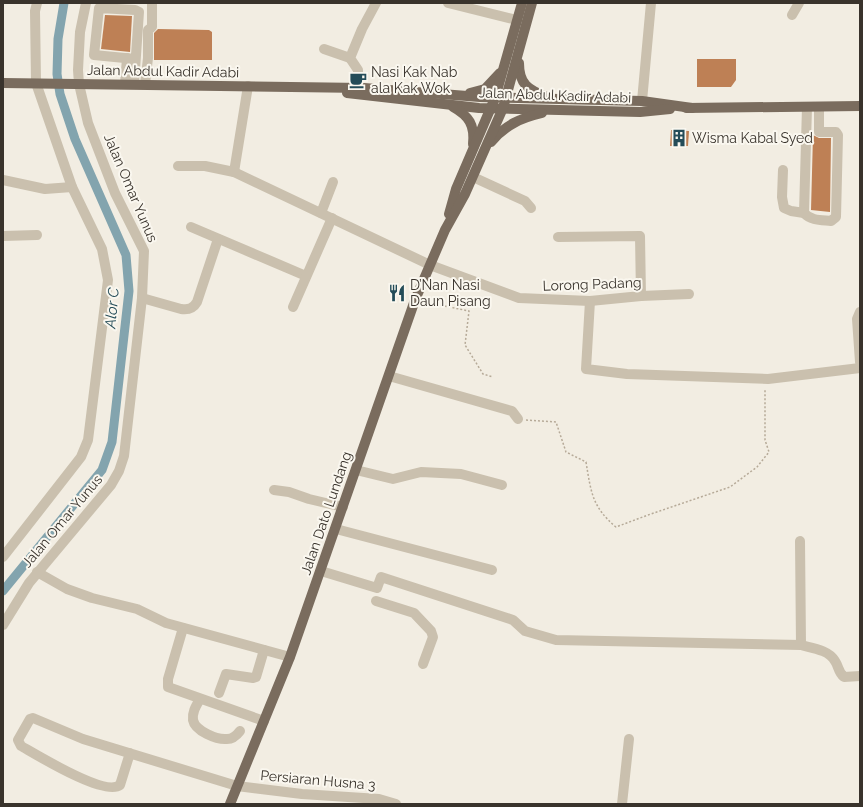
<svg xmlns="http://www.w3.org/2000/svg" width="863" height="807" font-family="Raleway,sans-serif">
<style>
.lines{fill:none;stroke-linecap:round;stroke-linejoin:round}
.canal{stroke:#83a4ae;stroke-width:9}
.building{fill:#be8055}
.path{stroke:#b6aa98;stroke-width:1.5;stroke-dasharray:2 2;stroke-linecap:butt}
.minor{stroke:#cac0ae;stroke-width:10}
.major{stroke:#7a6c5e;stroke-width:10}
.labels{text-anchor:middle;stroke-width:4;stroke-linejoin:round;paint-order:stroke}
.street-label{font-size:14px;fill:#39332c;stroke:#faf7ef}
.poi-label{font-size:14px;fill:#39332c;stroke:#faf7ef;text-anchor:start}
.water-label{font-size:15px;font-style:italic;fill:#244c58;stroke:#faf7ef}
</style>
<rect width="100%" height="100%" fill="#f2ede2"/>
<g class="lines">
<path class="canal" d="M3,591L102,470L112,442L129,291L126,255L75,139L60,94L57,74L58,39L64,3"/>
</g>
<g class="building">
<path d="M105,15L132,16L130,52L101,49Z"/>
<path d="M158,29L209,30L212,32V60H154V33Z"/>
<path d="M697,59H736V80L731,87H697Z"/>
<path d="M671,130L689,131L688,146H670Z"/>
<path d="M813,135L819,138H831L830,212L811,210Z"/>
</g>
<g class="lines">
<g class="path">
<path d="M425,302L469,311L465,345L483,374L493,377"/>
<path d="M526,420L556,422L566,452L586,462C591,492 592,507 616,527L648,515L730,487L757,467L769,452L765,440V389"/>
</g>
<g class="minor">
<path d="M448,3L517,20"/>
<path d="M792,15L799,3"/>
<path d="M324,49L350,58"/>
<path d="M125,84L127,58"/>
<path d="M134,84L139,12L135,10L99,8L94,55L135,59"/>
<path d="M145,84L148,58V30L152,27V3"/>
<path d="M358,89V70L350,58L362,29L376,3"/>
<path d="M642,101L651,3"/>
<path d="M807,107L804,213C811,221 822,220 831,221L836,217L838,135L836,132H819V107"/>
<path d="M178,166H205L234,172L430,265L519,298L590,301L641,296L689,294"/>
<path d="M783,170L782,197L784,208L791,211L804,213"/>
<path d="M234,172L248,86"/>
<path d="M473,177L525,201L531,208"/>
<path d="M3,180L45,189L72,187"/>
<path d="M321,213L333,182"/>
<path d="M191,227L306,276"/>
<path d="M3,236L37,235"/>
<path d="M558,237L640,236L641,296"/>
<path d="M142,298L181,309C188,310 193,309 197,302L218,239"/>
<path d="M590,301L586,369L627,374L768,379L860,368"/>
<path d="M293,307L332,218"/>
<path d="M860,312L857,319L860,362"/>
<path d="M389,376L512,411L518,419"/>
<path d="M356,470L393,479L421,472L461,474L502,485"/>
<path d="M274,490L289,492L309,499L343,507"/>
<path d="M336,529L492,570"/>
<path d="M800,541L801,645"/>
<path d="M3,557L81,457L88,440L108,280L102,249L72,187L36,83L35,11L37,3"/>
<path d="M321,571L377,588L381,577L513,620L525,631L556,640L801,645C812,648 829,650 835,661C839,667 838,672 844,677L860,676"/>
<path d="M37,572L67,589L92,598L137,609L166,623L290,657"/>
<path d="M376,601L414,613L431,631L433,637L423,664"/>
<path d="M3,625L29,583L111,485L119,471L124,456L142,298L144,251L115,193L88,123L79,84L78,70L80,32L86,3"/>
<path d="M183,628L168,679V687L264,721"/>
<path d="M219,693L226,674L253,678L256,677L264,650"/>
<path d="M200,699C196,706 192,712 193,720C195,731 217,740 227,739C233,739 237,735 240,731"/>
<path d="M130,753L120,785C105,797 37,755 21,746L18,740L30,719L33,718L83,739L237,786L302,794L379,799L396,804"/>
<path d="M622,804L629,739"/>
</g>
<g class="major">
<path d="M519,63C519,84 528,90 547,97"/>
<path d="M3,83L364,88L480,97L642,101L692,108"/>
<path d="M347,93L479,108L640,112L670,109"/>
<path d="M470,93L485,89L500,73"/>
<path d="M453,107C469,116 475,125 473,144"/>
<path d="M686,108L860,106"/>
<path d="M491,142C505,125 521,118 542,113"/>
<path d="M449,214L456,189L495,98L522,3"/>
<path d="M230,804L290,657L415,300L445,230L465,194L503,108L532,3"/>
</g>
</g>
<defs>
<g id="cafe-bare" transform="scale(1.38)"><path d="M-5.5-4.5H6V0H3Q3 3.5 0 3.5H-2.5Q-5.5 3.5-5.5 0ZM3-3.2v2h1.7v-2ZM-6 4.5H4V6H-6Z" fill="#244c58" stroke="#faf7ef" stroke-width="2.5" paint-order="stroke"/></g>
<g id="building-bare" transform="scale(1.38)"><path d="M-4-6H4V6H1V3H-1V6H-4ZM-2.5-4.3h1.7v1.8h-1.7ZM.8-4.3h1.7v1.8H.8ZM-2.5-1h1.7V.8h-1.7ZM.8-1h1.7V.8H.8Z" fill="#244c58" stroke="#faf7ef" stroke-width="2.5" paint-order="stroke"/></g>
<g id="restaurant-bare" transform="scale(1.38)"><path d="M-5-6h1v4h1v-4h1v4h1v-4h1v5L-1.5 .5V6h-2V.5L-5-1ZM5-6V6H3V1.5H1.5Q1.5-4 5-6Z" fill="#244c58" stroke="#faf7ef" stroke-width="2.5" paint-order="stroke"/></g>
</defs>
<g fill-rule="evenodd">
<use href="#cafe-bare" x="358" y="80"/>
<use href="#building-bare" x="679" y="138"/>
<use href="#restaurant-bare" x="397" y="293"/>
</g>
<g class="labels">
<g class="street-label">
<text transform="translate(163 71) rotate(1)" y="5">Jalan Abdul Kadir Adabi</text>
<text transform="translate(555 95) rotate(2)" y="5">Jalan Abdul Kadir Adabi</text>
<text transform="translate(131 188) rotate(67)" y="5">Jalan Omar Yunus</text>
<text transform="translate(592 284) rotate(-2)" y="5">Lorong Padang</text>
<text transform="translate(326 513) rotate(-71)" y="5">Jalan Dato Lundang</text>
<text transform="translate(62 521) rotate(-50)" y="5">Jalan Omar Yunus</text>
<text transform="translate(318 780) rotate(5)" y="5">Persiaran Husna 3</text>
</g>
<g class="poi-label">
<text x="371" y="77">Nasi Kak Nab<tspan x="371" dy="16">ala Kak Wok</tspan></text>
<text x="692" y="143">Wisma Kabal Syed</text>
<text x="410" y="290">D’Nan Nasi<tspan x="410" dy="16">Daun Pisang</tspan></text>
</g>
<g class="water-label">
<text transform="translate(112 308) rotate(-85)" y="5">Alor C</text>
</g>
</g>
<rect width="863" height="807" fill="none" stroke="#39332c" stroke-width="8"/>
</svg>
